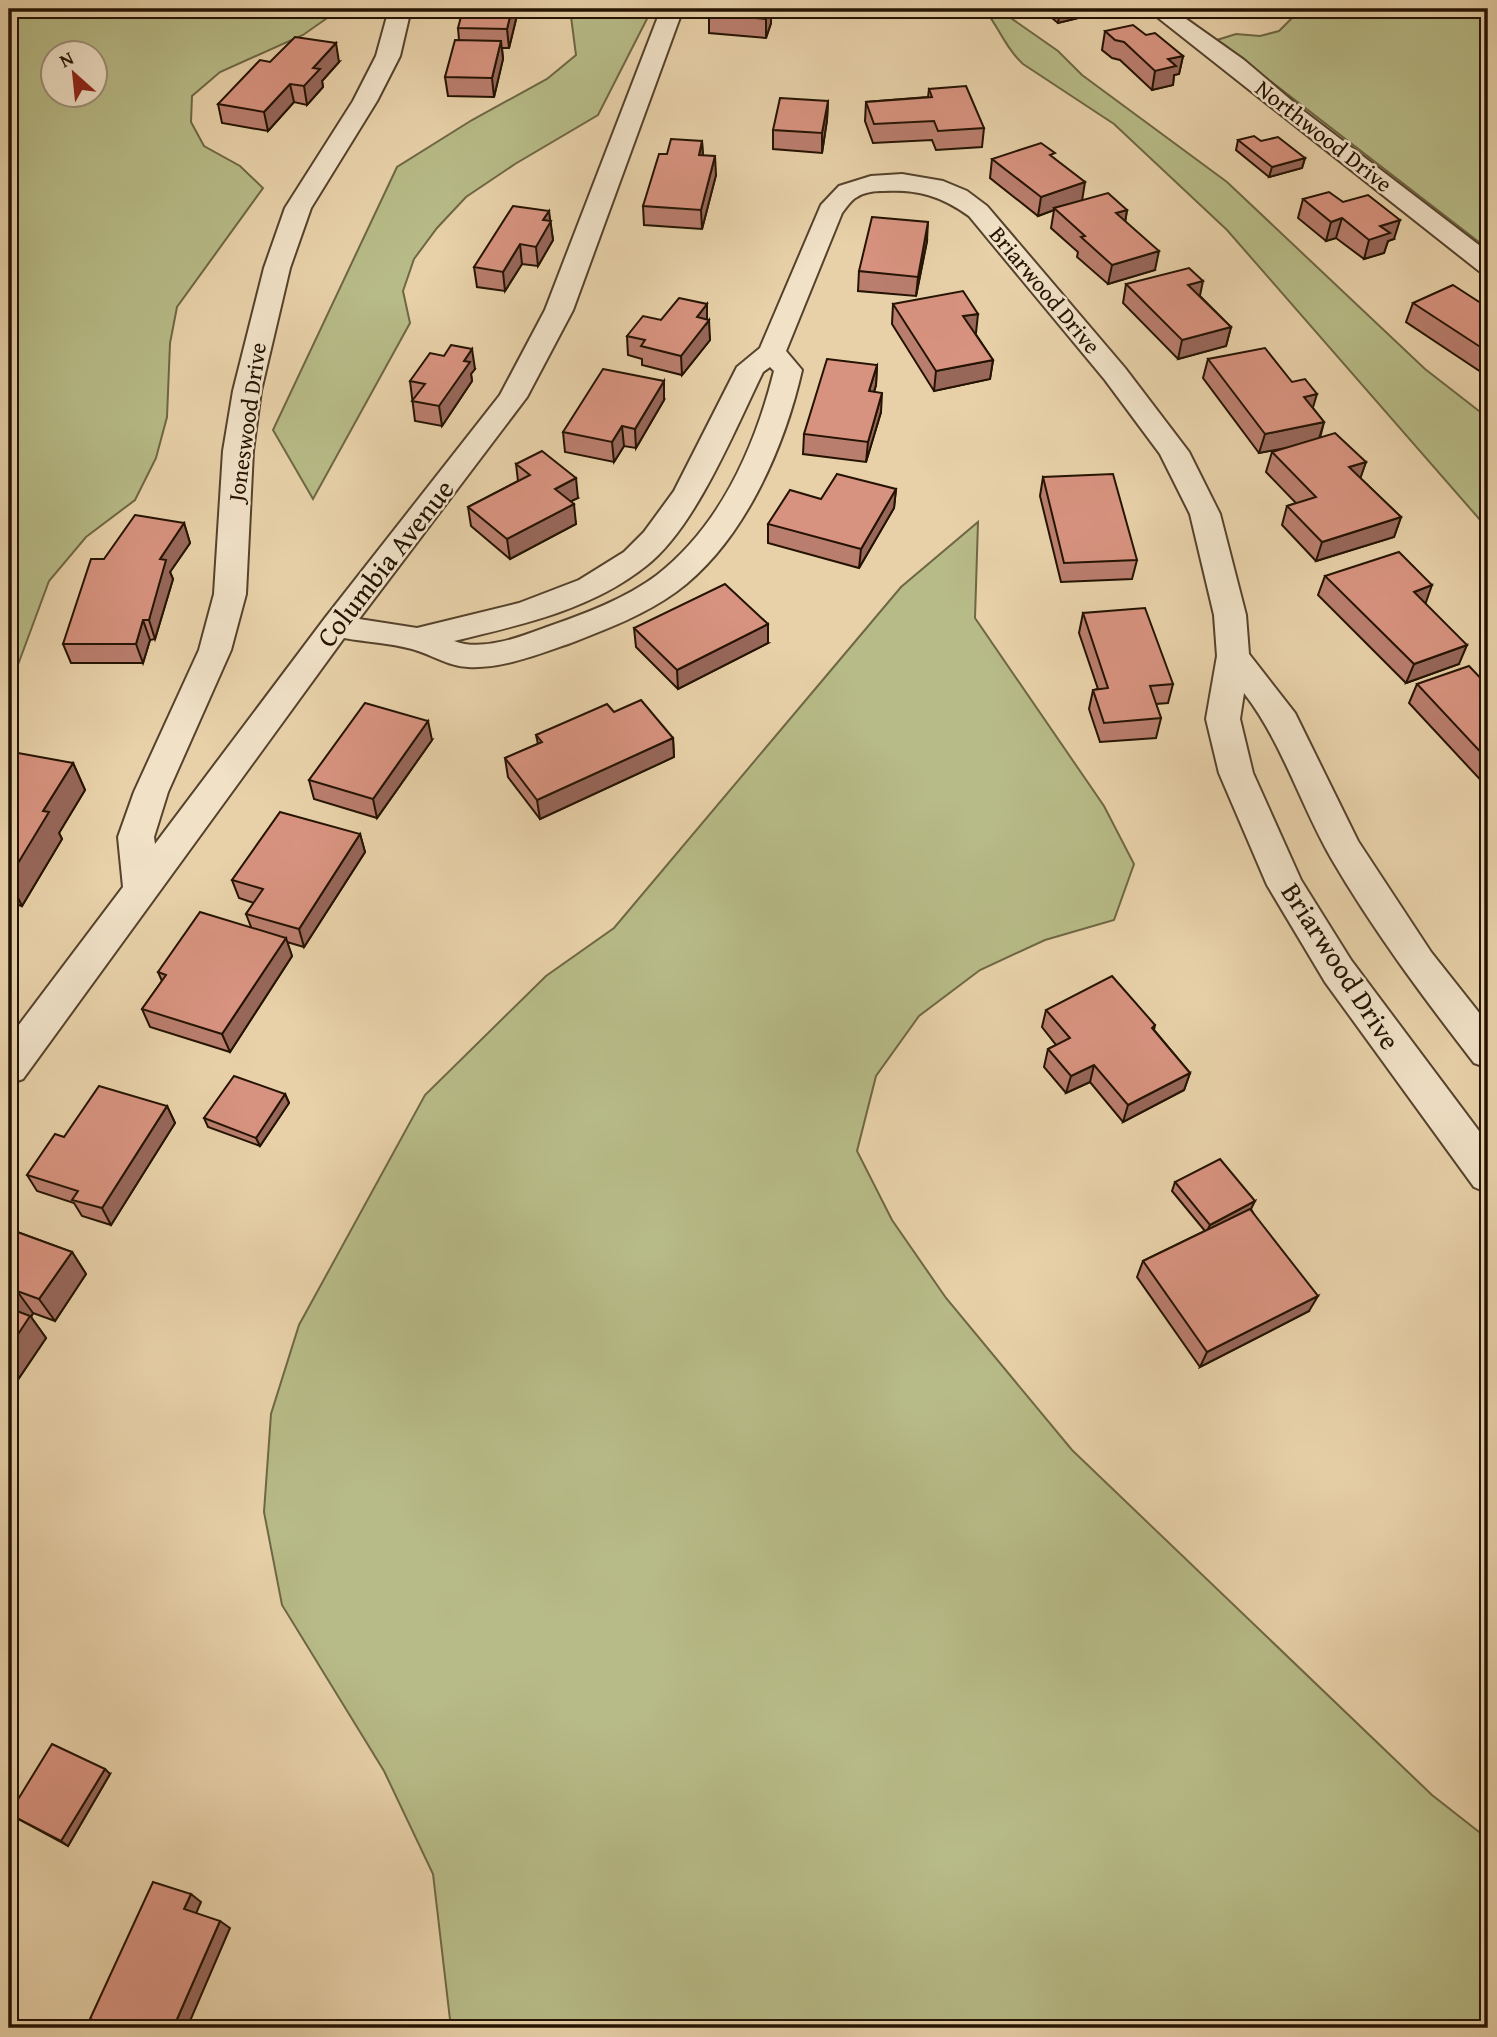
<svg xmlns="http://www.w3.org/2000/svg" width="1497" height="2037" font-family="'Gentium Book Plus',serif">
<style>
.green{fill:#b7bb87;stroke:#6e6744;stroke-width:2;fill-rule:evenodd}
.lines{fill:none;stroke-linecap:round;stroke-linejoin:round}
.minor-casing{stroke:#55422c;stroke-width:4}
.minor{fill:#f0e1c7;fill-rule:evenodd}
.wall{fill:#ba7e6e;stroke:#241302;stroke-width:2}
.shaded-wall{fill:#97675a;stroke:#241302;stroke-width:2}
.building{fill:#d89380;stroke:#241302;stroke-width:2}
.labels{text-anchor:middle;stroke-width:5;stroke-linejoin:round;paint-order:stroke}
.far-street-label{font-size:23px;fill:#241302;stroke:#f0e1c7}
.street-label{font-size:28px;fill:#241302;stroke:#f0e1c7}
</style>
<rect width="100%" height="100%" fill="#e8d1a9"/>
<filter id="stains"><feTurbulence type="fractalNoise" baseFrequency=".00286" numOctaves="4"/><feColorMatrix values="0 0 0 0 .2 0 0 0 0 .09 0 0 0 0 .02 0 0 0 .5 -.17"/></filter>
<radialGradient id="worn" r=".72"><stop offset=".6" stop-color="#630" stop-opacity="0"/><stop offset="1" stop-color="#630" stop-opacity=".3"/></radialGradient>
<g class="green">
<path d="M9,9H340L303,35L220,72L192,96L191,122L204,146L240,166L263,188L177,307L170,343L167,417L156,458L135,500L86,537L49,581L9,689ZM52,52H94V94H52Z"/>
<path d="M570,9H652L598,115L515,164L466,197L437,228L414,259L403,291L410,323L313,499L273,430L397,167L472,120L547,79L576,55Z"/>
<path d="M984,9H998L1058,51L1082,75L1227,182L1425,369L1488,418V529L1227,230L1114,124L1023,64C1006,49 999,27 984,9Z"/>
<path d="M1301,9H1488V249L1217,40L1236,34L1260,36L1279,31Z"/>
<path d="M978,522L975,618L1104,806L1134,864L1114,920L1045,940L980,970L919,1016L876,1076L857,1151L892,1220L946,1298L1072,1450L1432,1795L1488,1839V2028H451L433,1874L384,1771L282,1605L264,1512L271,1414L299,1325L425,1095L546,976L614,928L901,587Z"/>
</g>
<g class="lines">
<g class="minor-casing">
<g id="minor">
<path d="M389,9H411L400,56L377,101L311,208L290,268L261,391L253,451L246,594L231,650L168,792L154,837L155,844L325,618L500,395L545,310L661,9H683L573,310L527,397L359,619L417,628L519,603L579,580L624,552L644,532L674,491L737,367L760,348L821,205L839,186L871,176L902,174L943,181L967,191L987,206L1125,368L1189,452L1220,514L1246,615L1249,654L1295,713L1358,841L1431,952L1488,1024V1068L1474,1063C1423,997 1373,930 1331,858C1300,804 1282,742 1244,693L1240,719L1253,773L1301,880L1351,960L1488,1143V1193L1474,1187L1325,982L1267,885L1219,773L1206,719L1217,656L1214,615L1190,514L1160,454L1105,380L969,216C941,196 918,189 883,191C875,191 864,192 857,197C851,200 846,208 842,213L786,351L802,370C784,449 743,543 676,592C644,615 607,629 571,643C539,654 502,669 468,667C447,666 431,654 412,649C390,643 366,642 344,638L23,1079L9,1084V1038L123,887L118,837L134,792L199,650L214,594L223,451L233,391L264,268L285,208L353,101L376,56ZM770,367L774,371C755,447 720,526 657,575C625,599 584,614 547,627C520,637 482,652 454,641C520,625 591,610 646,566C696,527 735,429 763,372Z"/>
<path d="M1147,9H1172L1244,60L1305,112L1488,252V273L1479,271Z"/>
</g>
</g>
<use href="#minor" class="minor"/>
</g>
<g class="wall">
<path d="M711,9H771V23L766,38L709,33V14Z"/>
<path d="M1041,9H1107V11L1058,23Z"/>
<path d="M518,11L509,48H502L503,59L494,97L448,96L445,77L459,40L458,28Z"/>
<path d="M1105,31L1146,35L1183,56L1179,74L1174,75L1173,85L1152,90L1120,60L1112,58L1102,50Z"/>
<path d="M339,62L322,81L323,87L307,105L294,102L268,131L222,123L218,104Z"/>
<path d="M929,89L984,128L982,147L936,150L932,140L873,143L865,121L866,102L928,97Z"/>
<path d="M828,101L827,120L822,153L773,149V130Z"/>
<path d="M1238,140L1261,141L1305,158L1302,168L1269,177L1236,150Z"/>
<path d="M702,141L703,155L716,175L702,229L644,225L643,206L667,154Z"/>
<path d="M1054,158L1082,200L1127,210L1125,222L1155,270L1108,284L1077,257L1078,252L1051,228L1054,210L1038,216L990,178L992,159Z"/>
<path d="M1303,199L1343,202L1394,239L1388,241L1384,253L1364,259L1336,238L1326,241L1298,218Z"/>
<path d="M550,221L553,240L538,266L522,264L505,291L477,287L474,267Z"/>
<path d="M927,241L916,296L858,291L859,271Z"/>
<path d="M1126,284L1200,296L1231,327L1226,346L1178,359L1123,303Z"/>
<path d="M1413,303L1488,307V375L1487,376L1406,322Z"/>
<path d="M893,304L976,333H975L993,360L990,379L934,391L892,324Z"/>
<path d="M661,320H707L710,340L682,375L642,365V359L628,355L627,336Z"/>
<path d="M444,356L475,369L471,374L472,381L442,426L415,421L410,381Z"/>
<path d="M1208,359L1313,408L1324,422L1320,438L1366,462L1360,478L1401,517L1394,537L1316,561L1282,525L1287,506L1296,503L1266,472L1272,452L1286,448L1259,453L1203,378Z"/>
<path d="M877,365L876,385L874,392L881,412L866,462L803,454L804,434Z"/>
<path d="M664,400L636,448L624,446L614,462L565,452L563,432Z"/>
<path d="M516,464L578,498L571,501L576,524L510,559L471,526L468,507L518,481Z"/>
<path d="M1043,477L1137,560L1132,579L1061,582L1040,496Z"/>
<path d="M896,489L894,508L859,568L768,543V524L821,499Z"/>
<path d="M184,523L190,543L170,572L173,579L155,639L150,640L143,663H71L63,644L104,559Z"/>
<path d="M1325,576L1425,603L1459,664L1406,683L1318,595Z"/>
<path d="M1083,613L1173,684L1168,703L1156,704L1161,718L1156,738L1100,742L1089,709L1093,690L1098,689L1079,633Z"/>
<path d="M634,628L768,643L678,689L636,647Z"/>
<path d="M1417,684L1488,686V788L1409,703Z"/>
<path d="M614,712L673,738L674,757L540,819L508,777L505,758L538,744L536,735Z"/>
<path d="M432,740L377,818L314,799L309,780Z"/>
<path d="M73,763L85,790L59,833L62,839L22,906L15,904L9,914V767Z"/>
<path d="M360,834L365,852L304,947L287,942L292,956L230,1052L150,1027L142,1009L162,981L158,972L251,927L246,914L254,903L239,898L232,880Z"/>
<path d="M1046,1010L1155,1025L1154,1030L1190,1073L1184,1090L1123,1122L1090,1082L1066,1093L1044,1067L1048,1049L1056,1045L1042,1027Z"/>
<path d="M285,1094L289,1103L260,1146L208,1127L204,1118Z"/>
<path d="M167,1106L175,1123L111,1225L82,1216L74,1203L37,1191L27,1175L64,1137Z"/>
<path d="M1175,1182L1251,1209L1309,1311L1200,1367L1137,1277L1143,1261L1205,1231L1172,1191Z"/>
<path d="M9,1229L72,1252L86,1274L55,1321L33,1313L31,1317L46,1338L13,1387L9,1385Z"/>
<path d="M110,1774L68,1846L9,1814Z"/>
</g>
<g class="shaded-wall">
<path d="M512,9H517L518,11L509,48L507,29Z"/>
<path d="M770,9H771V23L766,38V19Z"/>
<path d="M1060,9H1107V11L1058,23Z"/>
<path d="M501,41L503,59L494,97L492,78Z"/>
<path d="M336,43L339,62L322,81L323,87L307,105L304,86L313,68Z"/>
<path d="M1183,56L1179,74L1174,75L1173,85L1152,90L1155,71L1168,59Z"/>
<path d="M290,84L294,102L268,131L264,112Z"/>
<path d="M828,101L827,120L822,153V133Z"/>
<path d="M702,141L703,160L699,155Z"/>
<path d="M715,156L716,175L702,229L701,210Z"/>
<path d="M1305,158L1302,168L1269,177L1272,167Z"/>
<path d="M1085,182L1082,201L1054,208V210L1038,216L1041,197Z"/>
<path d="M1127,210L1124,229L1116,213Z"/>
<path d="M549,211L553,240L538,266L536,247L543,220Z"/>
<path d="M1342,218L1336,238L1326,241L1331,222Z"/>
<path d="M1400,220L1394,239L1388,241L1384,253L1364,259L1369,240L1380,226Z"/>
<path d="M928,222L927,241L916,296L918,277Z"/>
<path d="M520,244L522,264L505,291L503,272Z"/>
<path d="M1159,251L1155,270L1108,284L1112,265Z"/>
<path d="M1203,281L1199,300L1188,285Z"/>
<path d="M707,304V323L709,320L710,340L682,375L681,356L697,317Z"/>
<path d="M978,314L976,333L961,336L963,316Z"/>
<path d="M1231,327L1226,346L1178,359L1182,340Z"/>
<path d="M472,349L475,369L471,374L472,381L442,426L439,406L464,361Z"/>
<path d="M993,360L990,379L934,391L936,371Z"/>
<path d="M877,365L876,385L868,411L869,391Z"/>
<path d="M664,381V400L636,448L635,429Z"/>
<path d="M882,393L881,412L866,462L868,442Z"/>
<path d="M1317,394L1311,414L1304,397Z"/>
<path d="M1324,422L1318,442L1259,453L1265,434Z"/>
<path d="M622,426L624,446L614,462L612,442Z"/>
<path d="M1366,462L1359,482L1349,467Z"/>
<path d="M576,478L578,498L557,508L555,489Z"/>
<path d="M896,489L894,508L859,568L861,549Z"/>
<path d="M574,504L576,524L510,559L507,539Z"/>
<path d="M1401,517L1394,537L1316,561L1322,542Z"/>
<path d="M184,523L190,543L170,572L173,579L155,639L149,620L160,559Z"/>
<path d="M1432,585L1425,605L1414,592Z"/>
<path d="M143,620L150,640L143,663L136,644Z"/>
<path d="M768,624V643L678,689L677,670Z"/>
<path d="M1467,645L1459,664L1406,683L1414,664Z"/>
<path d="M428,721L432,740L377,818L373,799Z"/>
<path d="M673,738L674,757L540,819L537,800Z"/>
<path d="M73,763L85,790L59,833L62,839L22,906L9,880V878L43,811Z"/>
<path d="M360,834L365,852L304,947L299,929Z"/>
<path d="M9,893L15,904L9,914Z"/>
<path d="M286,938L292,956L230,1052L222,1034Z"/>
<path d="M1094,1065L1090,1082L1066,1093L1071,1076Z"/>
<path d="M1190,1073L1184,1090L1123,1122L1128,1105Z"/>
<path d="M285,1094L289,1103L260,1146L256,1138Z"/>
<path d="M167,1106L175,1123L111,1225L102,1208Z"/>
<path d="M1255,1201L1251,1209L1206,1233L1210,1225Z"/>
<path d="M72,1252L86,1274L55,1321L39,1299Z"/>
<path d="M17,1291L33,1313L31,1317L46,1338L13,1387L9,1382V1303Z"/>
<path d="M1318,1296L1309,1311L1200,1367L1207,1352Z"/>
<path d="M105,1769L110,1774L68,1846L61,1841Z"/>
<path d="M191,1894L201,1902L195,1916L184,1909Z"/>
<path d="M220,1921L230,1928L187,2028H178L174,2026Z"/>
<path d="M167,2024L175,2028H165Z"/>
</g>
<g class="building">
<path d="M463,9H512L507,29L458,28Z"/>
<path d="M711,9H770L766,19L709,14Z"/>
<path d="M1133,25L1146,35L1155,33L1183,56L1168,59L1176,66L1155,71L1124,42L1115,40L1105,31Z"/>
<path d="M295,37L336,43L313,68L320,69L304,86L290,84L264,112L218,104L260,60L270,62Z"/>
<path d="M455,40L501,41L492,78L445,77Z"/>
<path d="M966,86L984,128L938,131L934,121L874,124L866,102L932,97L929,89Z"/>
<path d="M780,98L828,101L822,133L773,130Z"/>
<path d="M1254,136L1261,141L1278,137L1305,158L1272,167L1238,140Z"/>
<path d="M671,139L702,141L699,155L715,156L701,210L643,206L659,154H667Z"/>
<path d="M1041,143L1055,153L1050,155L1085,182L1041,197L992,159Z"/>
<path d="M1329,192L1343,202L1368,195L1400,220L1380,226L1390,233L1369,240L1342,218L1331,222L1303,199Z"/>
<path d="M1108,193L1127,210L1116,213L1159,251L1112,265L1081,237L1085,236L1054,208Z"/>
<path d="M513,206L549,211L543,220L551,221L536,247L520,244L503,272L474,267Z"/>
<path d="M872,217L928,222L918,277L859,271Z"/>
<path d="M1189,268L1203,281L1188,285L1231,327L1182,340L1126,284Z"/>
<path d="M1453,285L1487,307H1488V352L1413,303Z"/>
<path d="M963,291L978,314L963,316L993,360L936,371L893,304Z"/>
<path d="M679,298L707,304L697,317L709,320L681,356L641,346L645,340L627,336L643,316L661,320Z"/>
<path d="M451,345L472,349L464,361L470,362L439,406L412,401L425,384L410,381L430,353L444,356Z"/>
<path d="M1265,348L1292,382L1305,379L1317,394L1304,397L1324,422L1265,434L1208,359Z"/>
<path d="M827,359L877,365L869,391L882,393L868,442L804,434Z"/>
<path d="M603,369L664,381L635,429L622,426L612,442L563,432Z"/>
<path d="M1335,433L1366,462L1349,467L1401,517L1322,542L1287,506L1316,497L1272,452Z"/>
<path d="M542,451L576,478L555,489L574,504L507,539L468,507L530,475L516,464Z"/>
<path d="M837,474L896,489L861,549L768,524L790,490L821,499Z"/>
<path d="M1113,474L1137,560L1064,563L1043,477Z"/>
<path d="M135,515L184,523L160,559L166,560L149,620H143L136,644H63L91,559H104Z"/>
<path d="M1399,552L1432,585L1414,592L1467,645L1414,664L1325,576Z"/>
<path d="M725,584L768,624L677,670L634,628Z"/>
<path d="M1145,608L1173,684L1150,686L1161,718L1104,723L1093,690L1108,688L1083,613Z"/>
<path d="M1469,666L1488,686V760L1417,684Z"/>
<path d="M641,700L673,738L537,800L505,758L542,742L536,735L607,704L614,712Z"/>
<path d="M365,703L428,721L373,799L309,780Z"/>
<path d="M18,753L73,763L43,811L49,812L9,878V767Z"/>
<path d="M280,812L360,834L299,929L246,914L263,889L232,880Z"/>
<path d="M200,912L286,938L222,1034L142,1009L166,975L158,972Z"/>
<path d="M1112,976L1155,1025L1152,1028L1190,1073L1128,1105L1094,1065L1071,1076L1048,1049L1070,1038L1046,1010Z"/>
<path d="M234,1076L285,1094L256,1138L204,1118Z"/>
<path d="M99,1086L167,1106L102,1208L72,1200L78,1191L27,1175L55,1134L64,1137Z"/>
<path d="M1220,1159L1255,1201L1210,1225L1175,1182Z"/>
<path d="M1250,1209L1318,1296L1207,1352L1143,1261Z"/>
<path d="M9,1229L72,1252L39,1299L17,1291L9,1303Z"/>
<path d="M9,1308L30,1316L9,1348Z"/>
<path d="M52,1744L105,1769L61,1841L9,1814Z"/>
<path d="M153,1882L191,1894L184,1909L220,1921L174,2026L167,2024L165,2028H116L90,2019Z"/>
</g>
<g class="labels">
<g class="far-street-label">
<text transform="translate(1324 136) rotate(38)" y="8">Northwood Drive</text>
<text transform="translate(1045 290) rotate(50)" y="8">Briarwood Drive</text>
<text transform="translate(247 422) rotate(-82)" y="8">Joneswood Drive</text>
</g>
<g class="street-label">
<text transform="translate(385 563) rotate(-52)" y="10">Columbia Avenue</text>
<text transform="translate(1341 966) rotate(57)" y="10">Briarwood Drive</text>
</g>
</g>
<rect width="1497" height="2037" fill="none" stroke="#e8d1a9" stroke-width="35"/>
<rect x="10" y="10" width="1476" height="2016" fill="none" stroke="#241302" stroke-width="3.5"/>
<rect x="18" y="18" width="1462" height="2002" fill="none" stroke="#241302" stroke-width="2"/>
<g transform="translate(74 74) rotate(333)"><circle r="33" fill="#f0e1c7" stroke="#9e8f78" stroke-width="2"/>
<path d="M0-5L12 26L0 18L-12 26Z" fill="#8f2418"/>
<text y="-10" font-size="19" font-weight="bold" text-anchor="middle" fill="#241302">N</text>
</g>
<rect width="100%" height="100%" filter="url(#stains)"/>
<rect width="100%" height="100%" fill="url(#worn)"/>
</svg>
